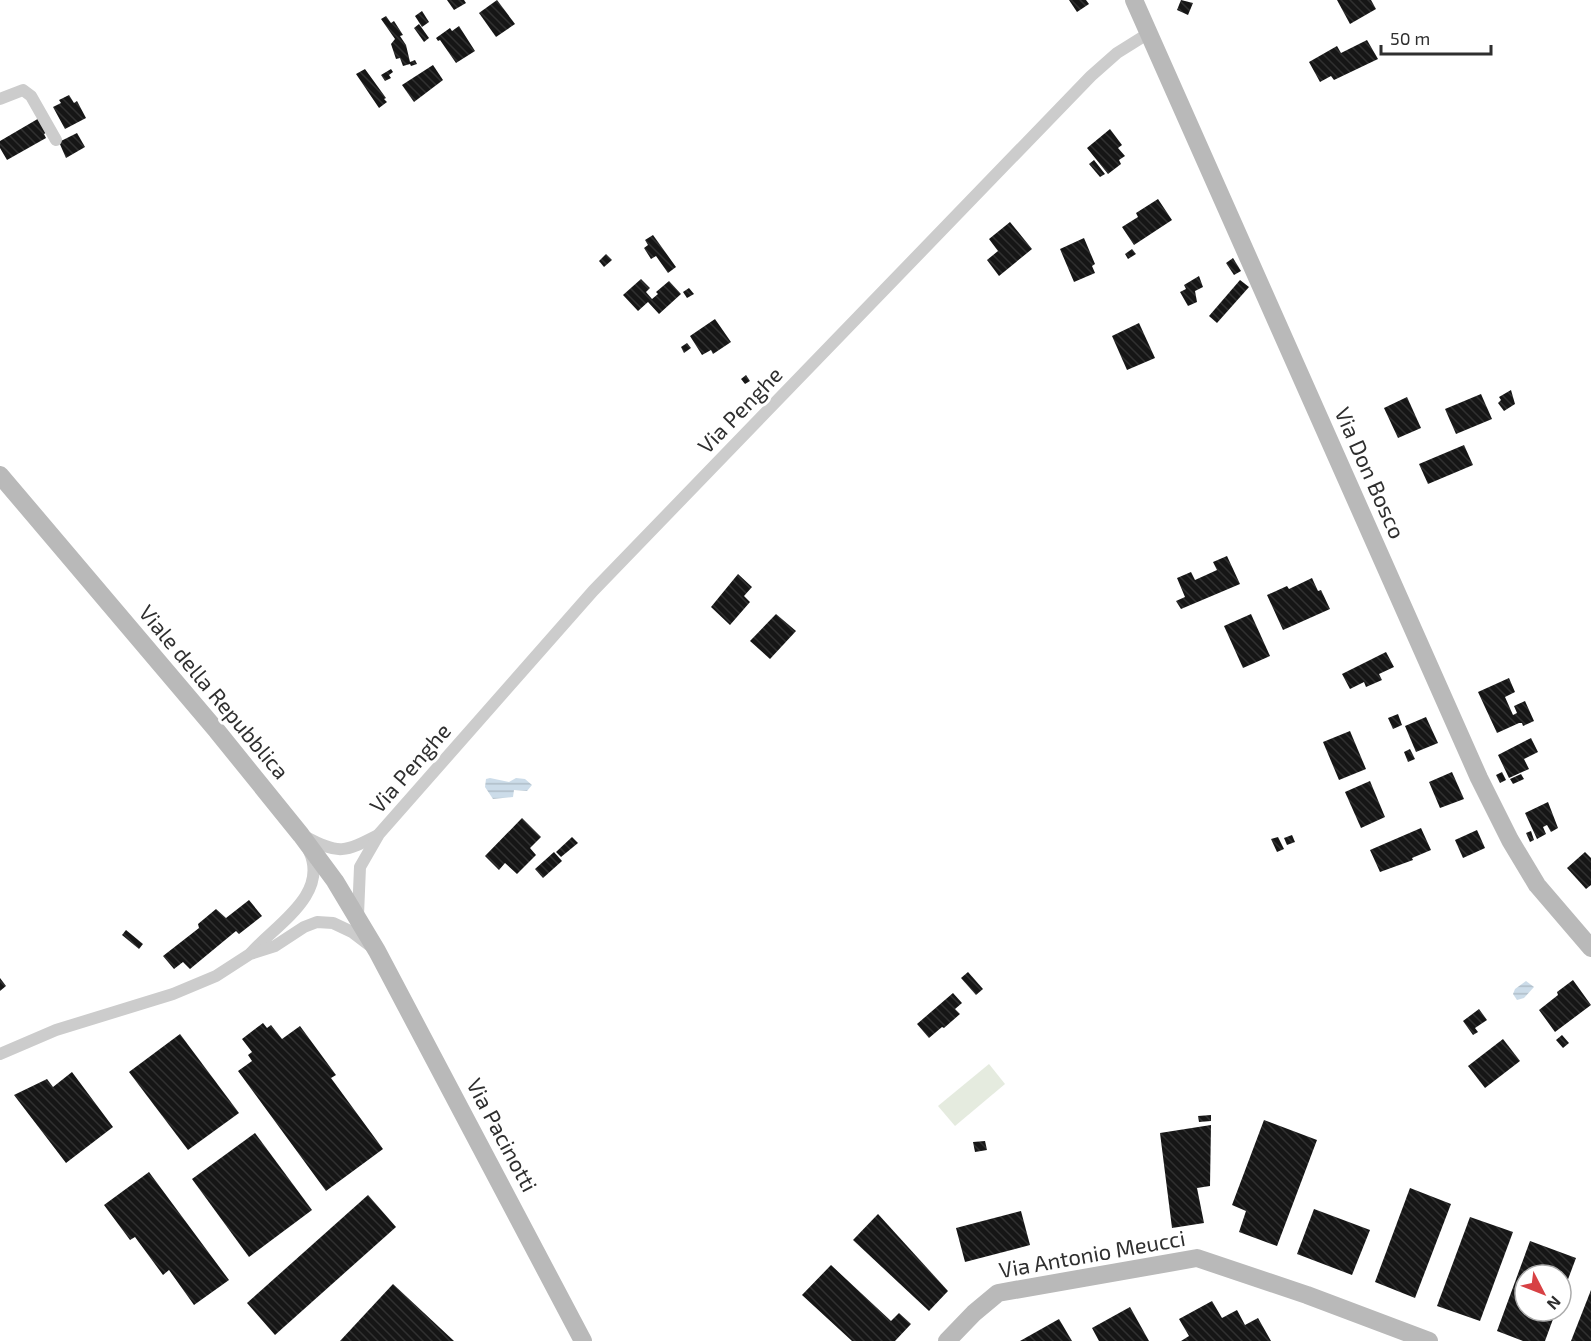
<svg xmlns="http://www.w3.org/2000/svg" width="1591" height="1341" font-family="'Exo 2',sans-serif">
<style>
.park{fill:#e5ebdf}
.water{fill:url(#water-rules)}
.building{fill:url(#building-back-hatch)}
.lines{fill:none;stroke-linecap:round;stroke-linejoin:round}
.street{stroke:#ccc;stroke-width:12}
.secondary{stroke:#b9b9b9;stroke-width:18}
.labels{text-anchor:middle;stroke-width:6;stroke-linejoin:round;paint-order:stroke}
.street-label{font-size:22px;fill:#2f2f2f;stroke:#fff}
</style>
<defs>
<pattern id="water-rules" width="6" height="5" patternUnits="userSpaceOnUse" patternTransform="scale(1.5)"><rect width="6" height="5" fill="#ccdce9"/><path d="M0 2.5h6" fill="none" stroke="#b0bdc8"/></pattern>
<pattern id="building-back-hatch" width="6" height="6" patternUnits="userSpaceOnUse" patternTransform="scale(1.5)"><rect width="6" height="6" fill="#161616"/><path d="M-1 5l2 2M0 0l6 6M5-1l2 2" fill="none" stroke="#303030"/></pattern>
</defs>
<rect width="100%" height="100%" fill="#fff"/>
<path class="park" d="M989,1064L1005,1084L955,1126L938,1106Z"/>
<g class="water">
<path d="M490,778L509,782L516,778L525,779L532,785L527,791L514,790L513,797L493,799L485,787L486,779Z"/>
<path d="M1526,981L1534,987L1524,998L1517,1000L1513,994L1515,989Z"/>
</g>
<g class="building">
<path d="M447,0H464L466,3L454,10Z"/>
<path d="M497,0L515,24L496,37L479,13Z"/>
<path d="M1069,0H1086L1089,4L1077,12Z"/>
<path d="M1181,0L1193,3L1188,15L1177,10Z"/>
<path d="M1337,0H1371L1376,9L1350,24Z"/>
<path d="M422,11L429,22L422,27L415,16Z"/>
<path d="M386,16L391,23L394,21L403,35L400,36L406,45L410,62L415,60L417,64L411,66L410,64L403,66L400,58L396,59L391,44L395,39L381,19Z"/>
<path d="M419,24L429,38L424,42L414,28Z"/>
<path d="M459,26L475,51L456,63L440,40L438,41L436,38L450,28L452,31Z"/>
<path d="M1367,40L1378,59L1334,80L1331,76L1320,82L1309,62L1337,46L1341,53Z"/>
<path d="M433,65L443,80L414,102L402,85Z"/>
<path d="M365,69L386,98L384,99L387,102L379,108L356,74Z"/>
<path d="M391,69L393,72L389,75L391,78L385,81L381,75Z"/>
<path d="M69,95L74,103L77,101L86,118L65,129L53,107L61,103L59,100Z"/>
<path d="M41,117L49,131L44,134L46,138L7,160L0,148V141Z"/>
<path d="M1110,129L1122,145L1118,148L1125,156L1119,160L1121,164L1108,174L1087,148Z"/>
<path d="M77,133L85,147L66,158L59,142Z"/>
<path d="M1094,160L1105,174L1100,177L1089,164Z"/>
<path d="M1158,199L1172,220L1134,245L1122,227L1138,217L1136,213Z"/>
<path d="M1010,222L1032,249L999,276L987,260L998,251L989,239Z"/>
<path d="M653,235L676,267L668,273L656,256L651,259L644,248L648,245L645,240Z"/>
<path d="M1084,238L1095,264L1092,266L1095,273L1074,282L1060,249Z"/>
<path d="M1132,249L1136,254L1128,259L1125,254Z"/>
<path d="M606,254L612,260L604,267L599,261Z"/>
<path d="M1233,258L1241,271L1234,275L1226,263Z"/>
<path d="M1199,276L1203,287L1195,291L1197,302L1188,306L1180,292L1186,289L1184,285Z"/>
<path d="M641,279L650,288L646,292L652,299L658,294L656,292L669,281L681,294L659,314L648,302L638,311L623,295Z"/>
<path d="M1240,280L1249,287L1217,323L1209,316Z"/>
<path d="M689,288L694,294L687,298L683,292Z"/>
<path d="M715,319L731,342L713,354L711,350L702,355L690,336Z"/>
<path d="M1139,323L1155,358L1127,370L1112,336Z"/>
<path d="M687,343L691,348L684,353L681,347Z"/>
<path d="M746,375L750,381L745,384L741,379Z"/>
<path d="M1511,390L1515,404L1504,411L1498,403L1501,400L1499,397Z"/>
<path d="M1481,394L1492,419L1456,434L1445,409Z"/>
<path d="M1407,397L1421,428L1398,438L1384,408Z"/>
<path d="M1464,445L1473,465L1428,484L1419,464Z"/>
<path d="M1227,556L1240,584L1181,609L1176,601L1185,597L1177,578L1191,572L1195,580L1217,570L1213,562Z"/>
<path d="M738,574L752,587L744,596L750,602L730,625L711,607Z"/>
<path d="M1312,578L1318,591L1321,590L1330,609L1283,630L1267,595L1287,586L1289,589Z"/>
<path d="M776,614L796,631L770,659L750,641Z"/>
<path d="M1251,614L1270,656L1243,668L1224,626Z"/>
<path d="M1386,652L1394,667L1379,674L1382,680L1366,687L1364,682L1350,689L1342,674Z"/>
<path d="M1509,678L1515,692L1505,697L1513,715L1517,713L1514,706L1525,701L1534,721L1523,726L1522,723H1519L1497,733L1478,692Z"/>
<path d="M1398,714L1402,725L1393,729L1388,718Z"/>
<path d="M1426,717L1438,743L1416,752L1405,726Z"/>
<path d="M1350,731L1366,769L1339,780L1323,742Z"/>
<path d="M1531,738L1538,752L1524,759L1529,769L1509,778L1498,755Z"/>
<path d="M1410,749L1415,759L1408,762L1404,752Z"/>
<path d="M1452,772L1464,799L1440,808L1429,782Z"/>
<path d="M1502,772L1506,780L1500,783L1496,775Z"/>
<path d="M1521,774L1524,779L1513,784L1510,779Z"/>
<path d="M1370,781L1385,817L1361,828L1345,792Z"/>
<path d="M1548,802L1558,828L1551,832L1547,825L1543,827L1546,834L1537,839L1525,813Z"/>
<path d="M522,818L541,837L530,848L536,855L517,874L505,863L499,870L485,856Z"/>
<path d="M1421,828L1431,850L1412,858L1413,860L1380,872L1370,850Z"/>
<path d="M1477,830L1485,848L1463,858L1455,840Z"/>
<path d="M1531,831L1534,840L1530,842L1526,833Z"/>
<path d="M1292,835L1295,842L1287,845L1284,838Z"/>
<path d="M572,837L578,843L561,857L556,852Z"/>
<path d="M1278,837L1284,849L1277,852L1271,839Z"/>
<path d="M554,852L562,861L543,878L535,869Z"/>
<path d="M1585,852L1591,858V885L1586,889L1567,868Z"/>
<path d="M249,900L262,916L239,934L236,931L190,969L183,962L174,969L163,956L199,928L198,924L216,909L226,918Z"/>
<path d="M126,930L143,944L139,949L122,935Z"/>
<path d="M968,972L983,989L976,995L961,978Z"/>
<path d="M0,978L6,986L0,991Z"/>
<path d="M1573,980L1591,1005L1555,1032L1539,1010L1558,995L1557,992Z"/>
<path d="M953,993L962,1003L955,1009L960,1014L944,1028L942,1027L929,1038L917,1024Z"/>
<path d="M1479,1009L1487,1020L1475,1028L1478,1032L1473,1035L1463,1021Z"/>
<path d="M263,1023L267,1028L271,1025L282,1039L300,1026L336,1075L331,1078L383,1149L326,1191L238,1071L252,1061L248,1055L252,1052L242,1039Z"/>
<path d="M180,1034L239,1113L188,1150L129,1072Z"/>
<path d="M1562,1035L1569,1043L1563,1048L1556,1040Z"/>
<path d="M1503,1039L1520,1061L1485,1088L1468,1066Z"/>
<path d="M72,1072L113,1127L66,1163L14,1095L47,1079L53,1087Z"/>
<path d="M1211,1115V1121L1199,1122L1198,1116Z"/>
<path d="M1264,1120L1317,1140L1277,1246L1239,1232L1246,1211L1232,1205Z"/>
<path d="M1211,1125L1210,1186L1197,1188L1204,1223L1172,1228L1160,1133Z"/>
<path d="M255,1133L312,1210L249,1257L192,1179Z"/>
<path d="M985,1141L987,1150L975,1152L973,1142Z"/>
<path d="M149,1172L229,1280L194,1305L169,1270L163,1275L135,1237L130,1240L104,1205Z"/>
<path d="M1410,1188L1451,1204L1415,1298L1375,1282Z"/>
<path d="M368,1195L396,1227L275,1335L247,1303Z"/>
<path d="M1314,1209L1370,1230L1352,1275L1297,1254Z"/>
<path d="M1021,1211L1030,1245L965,1262L956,1228Z"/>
<path d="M878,1214L948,1291L929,1311L853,1240Z"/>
<path d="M1470,1217L1513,1232L1480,1321L1437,1306Z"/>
<path d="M1530,1241L1576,1258L1561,1298V1275H1525V1311H1556L1545,1341H1523L1497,1331Z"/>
<path d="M831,1265L891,1321L899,1313L911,1324L895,1341H852L802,1295Z"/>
<path d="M393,1284L454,1341H340Z"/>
<path d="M1591,1290V1341H1571Z"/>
<path d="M1212,1301L1222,1318L1237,1310L1245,1325L1258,1318L1271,1341H1181L1189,1336L1179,1319Z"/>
<path d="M1130,1307L1149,1341H1099L1092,1328Z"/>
<path d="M1059,1319L1072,1341H1020Z"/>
</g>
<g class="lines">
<g class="street">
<path d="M0,99L23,90L31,96L56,140"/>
<path d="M306,837C339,855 345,852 378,835"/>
<path d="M358,915L360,867L379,834L593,591L1091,76L1117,53L1149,33"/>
<path d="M251,953C274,926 330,895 309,851"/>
<path d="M0,1054L56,1030L173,994L216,976L250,954L275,946L304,927L317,922L333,923L352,932L369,945"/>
</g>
<g class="secondary">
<path d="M1134,0L1479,778L1510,840L1537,885L1591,948"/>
<path d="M0,475L217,731L301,835L335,881L377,951L583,1341"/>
<path d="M947,1341L974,1313L998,1293L1197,1258L1307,1295L1429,1341"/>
</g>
</g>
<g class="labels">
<g class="street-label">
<text transform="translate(740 410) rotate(-46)" y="8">Via Penghe</text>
<text transform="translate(1370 473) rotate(66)" y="8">Via Don Bosco</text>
<text transform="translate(214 692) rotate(50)" y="8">Viale della Repubblica</text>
<text transform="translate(410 768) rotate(-49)" y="8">Via Penghe</text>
<text transform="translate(502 1135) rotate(62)" y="8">Via Pacinotti</text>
<text transform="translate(1092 1254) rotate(-10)" y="8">Via Antonio Meucci</text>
</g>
</g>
<g transform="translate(1543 1293) rotate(132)"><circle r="28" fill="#ffffff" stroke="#acacac" stroke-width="1.5"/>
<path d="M0-4.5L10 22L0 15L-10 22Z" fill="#d74144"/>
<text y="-9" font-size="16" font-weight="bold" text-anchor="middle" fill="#2f2f2f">N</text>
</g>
<path d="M1381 45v9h110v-9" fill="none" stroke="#2f2f2f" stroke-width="3"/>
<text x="1390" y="45" font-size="18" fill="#2f2f2f" stroke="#ffffff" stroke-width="4.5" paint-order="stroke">50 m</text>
</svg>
